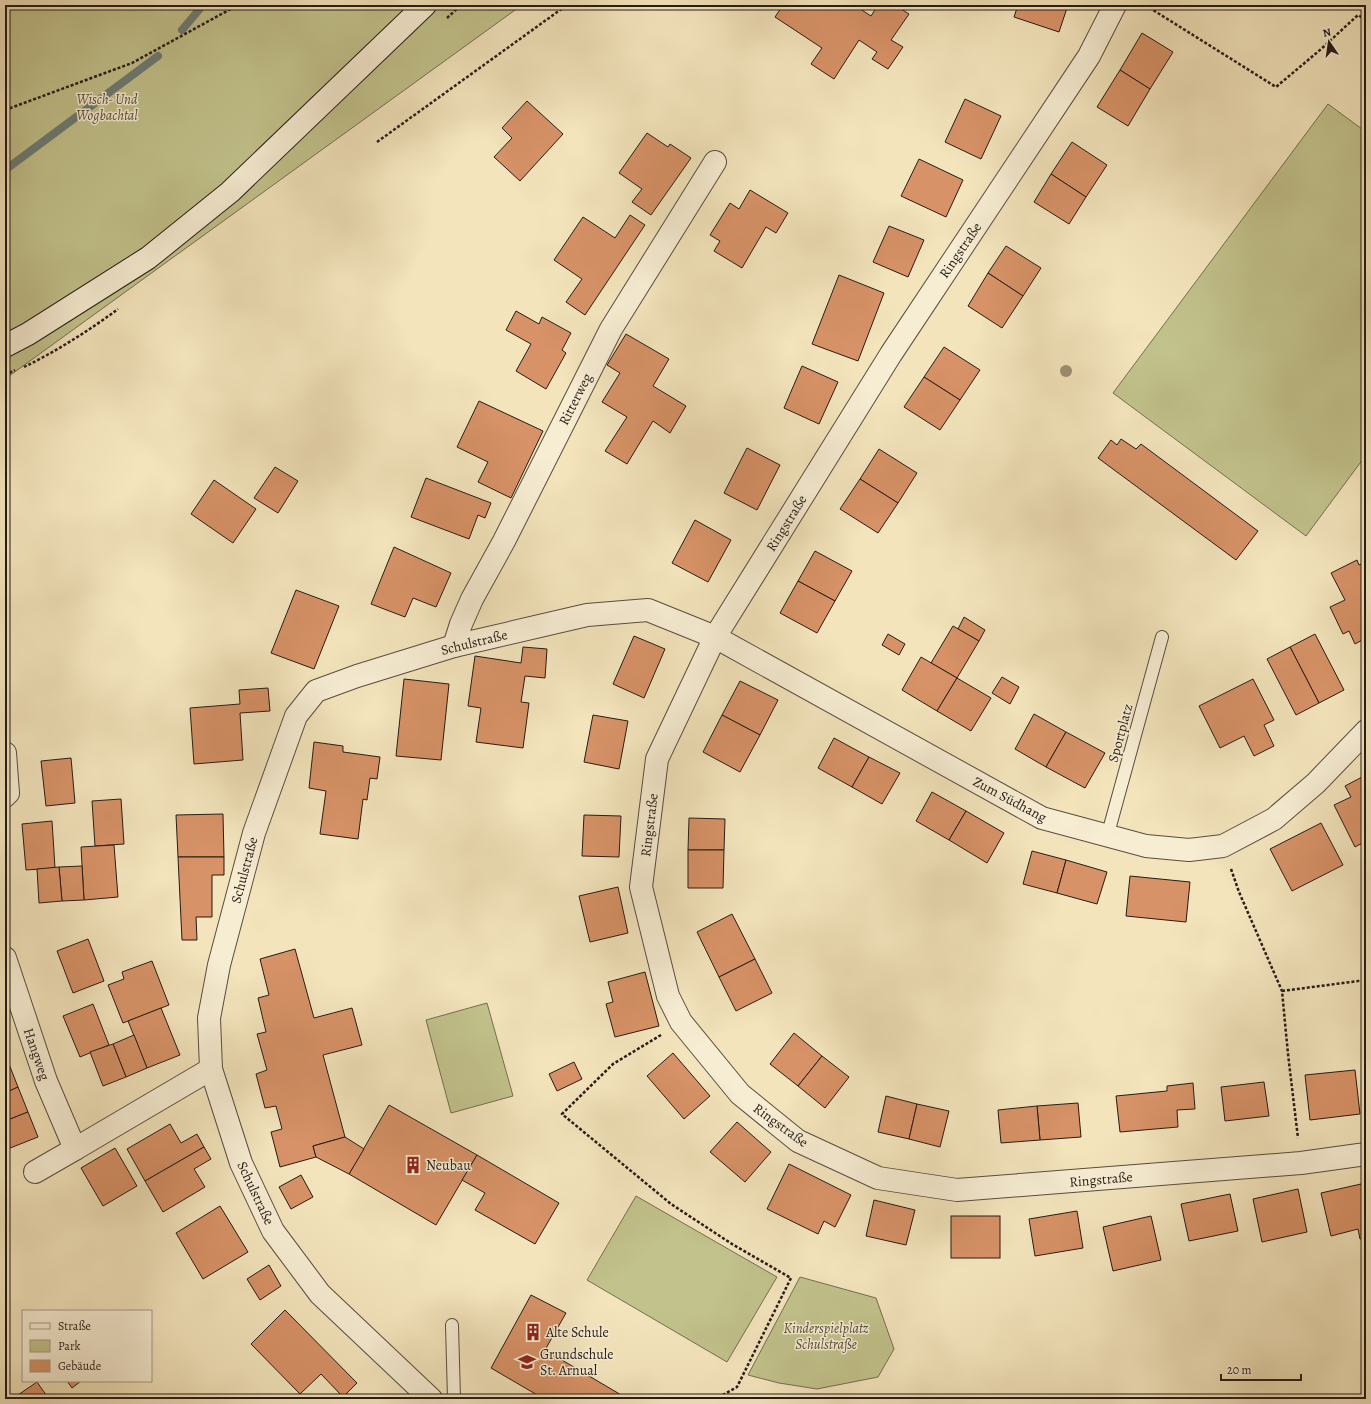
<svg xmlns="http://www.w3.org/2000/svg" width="1371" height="1404" font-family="Alegreya,serif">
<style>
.green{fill:#c2c28c;stroke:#746e50}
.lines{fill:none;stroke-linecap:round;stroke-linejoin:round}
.stream{stroke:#6d7d76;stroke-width:8}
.building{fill:#d79267;stroke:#261b15}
.service-casing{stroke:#594d3f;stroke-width:14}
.minor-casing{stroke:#594d3f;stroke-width:24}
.secondary-casing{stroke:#261b15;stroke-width:24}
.path{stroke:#261b15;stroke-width:2.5;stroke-dasharray:3 2;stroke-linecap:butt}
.service{stroke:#f7edd3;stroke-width:12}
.minor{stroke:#f7edd3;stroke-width:22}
.secondary{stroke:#f7edd3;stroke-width:22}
.tree{fill:#9c9174}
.labels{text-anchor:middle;stroke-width:3;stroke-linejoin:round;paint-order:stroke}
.park-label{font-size:14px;font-style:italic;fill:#554d39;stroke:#f7edd3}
.street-label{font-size:14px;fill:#261b15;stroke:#f7edd3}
.poi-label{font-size:14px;fill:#261b15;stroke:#f7edd3;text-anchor:start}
</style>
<rect width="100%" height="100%" fill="#f3e4bc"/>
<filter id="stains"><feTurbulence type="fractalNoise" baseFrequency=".005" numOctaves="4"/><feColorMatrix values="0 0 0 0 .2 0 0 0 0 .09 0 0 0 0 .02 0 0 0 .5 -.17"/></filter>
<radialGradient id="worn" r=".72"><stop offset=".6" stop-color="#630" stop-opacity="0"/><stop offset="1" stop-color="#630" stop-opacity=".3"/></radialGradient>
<g class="green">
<path d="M5,5H522L5,379Z"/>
<path d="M1328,104L1366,132V455L1306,536L1113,393Z"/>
<path d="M487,1003L513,1096L451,1113L426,1020Z"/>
<path d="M636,1196L777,1277L727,1362L587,1280Z"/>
<path d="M800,1277L876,1298L894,1349L878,1377L817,1389L779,1383L748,1375Z"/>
</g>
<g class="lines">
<g class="stream">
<path d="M182,30L203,5"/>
<path d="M5,170L158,56"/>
</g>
</g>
<g class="building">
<path d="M783,5H854L871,16L878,5H895L909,14L891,40L903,47L888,69L872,59L877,52L859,40L834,79L811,64L822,48L775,17Z"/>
<path d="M1018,5H1068L1059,32L1014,17Z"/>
<path d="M1142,33L1173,52L1150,89L1120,70Z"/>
<path d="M1120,70L1150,89L1128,126L1097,107Z"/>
<path d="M965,99L1001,116L981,159L945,142Z"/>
<path d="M527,101L563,134L520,181L494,157L512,138L502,128Z"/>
<path d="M647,133L668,147L670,144L691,158L651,215L632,202L642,189L619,173Z"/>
<path d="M1072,142L1107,165L1086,197L1051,174Z"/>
<path d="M919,159L963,180L946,217L901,196Z"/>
<path d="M1051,174L1086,197L1069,224L1034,202Z"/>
<path d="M750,190L788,213L776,233L766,227L742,268L714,251L720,241L710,235L730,203L739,209Z"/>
<path d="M630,215L645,225L585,315L566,302L582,279L554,260L583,217L615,238Z"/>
<path d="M889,226L924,240L908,277L873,262Z"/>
<path d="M1006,246L1041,268L1023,296L988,273Z"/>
<path d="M988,273L1023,296L1002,328L968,306Z"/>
<path d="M839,275L884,293L858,361L812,344Z"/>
<path d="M516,311L539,324L542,317L571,333L562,350L566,353L546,389L516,371L531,344L506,330Z"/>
<path d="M626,334L669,359L653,386L686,406L670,433L653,421L627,464L605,451L627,417L602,402L620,373L607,365Z"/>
<path d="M944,347L980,370L960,400L924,377Z"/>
<path d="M802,366L838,382L819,424L784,408Z"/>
<path d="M924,377L960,400L940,430L904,407Z"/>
<path d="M479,401L543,431L511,498L478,482L488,462L457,447Z"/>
<path d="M1121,439L1136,449L1141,444L1258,531L1236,560L1098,458L1111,440L1117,445Z"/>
<path d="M747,448L780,465L757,510L724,493Z"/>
<path d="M879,449L917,473L898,503L860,479Z"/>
<path d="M275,467L298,481L278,513L254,498Z"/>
<path d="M426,478L491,503L485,518L478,515L469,539L411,517Z"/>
<path d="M860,479L898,503L878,533L840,509Z"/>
<path d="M214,480L256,509L233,543L191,514Z"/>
<path d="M695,520L731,540L708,582L672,563Z"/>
<path d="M394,547L451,573L436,607L413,598L405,617L371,604Z"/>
<path d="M815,551L852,571L835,601L798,581Z"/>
<path d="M1357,560L1359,565L1366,562V638L1355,644L1349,631L1343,634L1330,607L1345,600L1331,573Z"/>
<path d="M798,581L835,601L817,633L780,613Z"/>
<path d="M296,590L339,606L314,669L271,653Z"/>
<path d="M964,617L985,630L979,641L958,629Z"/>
<path d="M953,626L979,641L957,678L931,663Z"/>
<path d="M888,634L905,644L899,655L882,645Z"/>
<path d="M1315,634L1344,690L1319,703L1290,647Z"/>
<path d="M634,636L665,649L644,698L613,684Z"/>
<path d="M523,647L547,649L545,678L525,676L521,702L529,703L523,748L476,742L481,708L468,706L475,656L521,663Z"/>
<path d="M1290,647L1319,703L1296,715L1267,659Z"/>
<path d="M921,657L957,678L937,711L902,690Z"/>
<path d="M1002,677L1019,687L1010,704L992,693Z"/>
<path d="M957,678L991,698L971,731L937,711Z"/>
<path d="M404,679L449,684L441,760L396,756Z"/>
<path d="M1253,679L1274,720L1264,725L1274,746L1254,756L1244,736L1220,748L1199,706Z"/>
<path d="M740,681L778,700L760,735L722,715Z"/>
<path d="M268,688L270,711L240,713L243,760L194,764L190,708L240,704L239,690Z"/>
<path d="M1034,714L1066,732L1046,767L1015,749Z"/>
<path d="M593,715L628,721L619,769L584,762Z"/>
<path d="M722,715L760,735L740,772L703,752Z"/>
<path d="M1066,732L1105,753L1085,788L1046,767Z"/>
<path d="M834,738L869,757L852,787L818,768Z"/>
<path d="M314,742L343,746V752L380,757L377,779L370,778L367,800L363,799L358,839L320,834L326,791L309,788Z"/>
<path d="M869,757L900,773L882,804L852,787Z"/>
<path d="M71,758L75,803L46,806L41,761Z"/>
<path d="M1366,775V841L1355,847L1334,805L1351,797L1345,786Z"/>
<path d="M932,792L966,811L949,840L916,821Z"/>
<path d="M121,799L124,844L95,846L92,801Z"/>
<path d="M966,811L1004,833L987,863L949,840Z"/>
<path d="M223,814L224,857H178L176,815Z"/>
<path d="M584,815L621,816L619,857L582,856Z"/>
<path d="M689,818L725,819L724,850H688Z"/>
<path d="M52,821L55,868L26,870L22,824Z"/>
<path d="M1321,823L1343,865L1292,891L1270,849Z"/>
<path d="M114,845L118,897L84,900L81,847Z"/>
<path d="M688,850H724L723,888H688Z"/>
<path d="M1032,851L1066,860L1057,893L1023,884Z"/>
<path d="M178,857H224V875H212V917H196L197,940H182Z"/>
<path d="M1066,860L1107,872L1097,904L1057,893Z"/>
<path d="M82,866L84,900L62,901L59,867Z"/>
<path d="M59,867L62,901L39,903L37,869Z"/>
<path d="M1130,876L1190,882L1186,922L1126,916Z"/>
<path d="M618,887L628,933L590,942L579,896Z"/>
<path d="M732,914L755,959L719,977L697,932Z"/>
<path d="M88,939L104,981L73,993L57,951Z"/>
<path d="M295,949L314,1018L352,1008L362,1045L323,1055L345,1137L313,1146L316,1157L280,1167L271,1132L282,1129L276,1106L265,1108L256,1074L267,1070L257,1034L266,1032L258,998L269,995L260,959Z"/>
<path d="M755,959L772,993L736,1011L719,977Z"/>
<path d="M152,961L169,1005L123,1023L108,985L124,979L122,972Z"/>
<path d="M645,972L659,1026L615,1037L606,1004L613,1002L608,982Z"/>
<path d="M93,1004L109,1045L80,1057L63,1016Z"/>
<path d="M161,1008L180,1055L147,1068L128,1021Z"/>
<path d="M794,1033L822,1056L798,1086L770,1064Z"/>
<path d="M134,1035L147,1068L126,1077L113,1044Z"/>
<path d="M113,1044L126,1077L103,1086L90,1052Z"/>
<path d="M673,1053L710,1096L684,1119L647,1076Z"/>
<path d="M5,1054L9,1064L5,1065Z"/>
<path d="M822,1056L849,1077L825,1108L798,1086Z"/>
<path d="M574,1062L582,1079L557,1091L549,1074Z"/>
<path d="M9,1064L18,1087L5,1093V1065Z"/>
<path d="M1355,1070L1360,1114L1310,1120L1305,1075Z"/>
<path d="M1264,1082L1269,1116L1225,1121L1221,1087Z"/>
<path d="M1193,1083L1195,1109L1177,1110L1178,1127L1120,1132L1116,1096L1167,1091V1086Z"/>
<path d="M18,1087L28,1112L5,1121V1093Z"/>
<path d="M886,1096L917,1104L909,1139L878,1132Z"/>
<path d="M1078,1103L1081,1137L1040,1140L1037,1106Z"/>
<path d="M917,1104L949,1111L940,1147L909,1139Z"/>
<path d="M389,1105L477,1155L436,1225L349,1174Z"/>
<path d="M1037,1106L1040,1140L1001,1143L998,1110Z"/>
<path d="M28,1112L38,1137L5,1150V1121Z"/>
<path d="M737,1122L771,1152L745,1182L710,1152Z"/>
<path d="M170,1124L181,1143L197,1134L204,1147L145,1181L127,1149Z"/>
<path d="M345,1137L364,1149L349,1174L316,1157L313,1146Z"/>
<path d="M204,1147L211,1159L194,1169L205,1187L163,1212L145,1181Z"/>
<path d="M115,1148L137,1186L103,1206L81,1168Z"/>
<path d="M477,1155L559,1203L535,1244L475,1210L485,1193L462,1180Z"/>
<path d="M789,1164L851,1195L835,1227L824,1221L818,1234L767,1209Z"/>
<path d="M301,1175L313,1197L291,1209L279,1187Z"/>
<path d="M1361,1184L1366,1205V1238L1360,1239L1358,1229L1331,1236L1321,1193Z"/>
<path d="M1298,1189L1307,1232L1262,1242L1253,1199Z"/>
<path d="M1230,1194L1238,1231L1189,1241L1181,1204Z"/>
<path d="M874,1200L915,1210L906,1245L866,1236Z"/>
<path d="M220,1206L248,1252L203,1279L176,1233Z"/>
<path d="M1077,1211L1083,1248L1035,1256L1029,1219Z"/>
<rect x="951" y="1216" width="49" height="42"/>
<path d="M1151,1216L1161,1260L1113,1271L1103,1227Z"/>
<path d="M269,1265L281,1286L260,1300L247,1279Z"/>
<path d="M531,1295L566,1313L545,1350L628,1399H544L491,1368Z"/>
<path d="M285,1310L357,1383L343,1397L321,1374L300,1394L251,1344Z"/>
<path d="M67,1381H81L72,1388Z"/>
<path d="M37,1382L49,1399H12Z"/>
</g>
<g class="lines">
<g class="service-casing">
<g id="service">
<path d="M1107,837L1162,637"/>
<path d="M452,1325L454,1399"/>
</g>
</g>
<g class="minor-casing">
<g id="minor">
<path d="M1115,5L1089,56L891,354L715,637L657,759L641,887L668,996L681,1022L740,1094L798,1141L878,1178L957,1190L1301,1163L1366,1154"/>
<path d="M454,646L461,624L472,599L504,541L611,329L715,162"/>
<path d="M5,753L8,793L5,796"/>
<path d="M5,958L46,1081L75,1149L211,1069"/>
<path d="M35,1172L75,1149"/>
<path d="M431,1399L320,1294L273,1231L241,1163L211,1069L209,1018L219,965L254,833L296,716L316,691L357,676L454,646L587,615L648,610L715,637L1042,818L1146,846L1189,850L1223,846L1274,819L1316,783L1366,731"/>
</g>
</g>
<g class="secondary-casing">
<path id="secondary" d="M5,346L28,334L148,258L230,192L425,5"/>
</g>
<g class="path">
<path d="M1145,5L1276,87L1320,50L1358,15L1366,20"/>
<path d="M447,18L461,5"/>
<path d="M5,110L132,63L238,5"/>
<path d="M377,142L567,5"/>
<path d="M24,367C55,352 90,330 118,309"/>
<path d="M5,375L15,370"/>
<path d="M1231,869L1239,892L1282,991L1288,1054L1298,1138"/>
<path d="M1282,991L1366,980"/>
<path d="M661,1035L613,1064L562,1114L671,1204L732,1244L791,1278L737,1387L716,1399"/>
</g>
<use href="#service" class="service"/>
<use href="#minor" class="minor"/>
<use href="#secondary" class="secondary"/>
</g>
<circle class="tree" cx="1066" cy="371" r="6"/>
<defs>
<g id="building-bare" transform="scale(1.38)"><path d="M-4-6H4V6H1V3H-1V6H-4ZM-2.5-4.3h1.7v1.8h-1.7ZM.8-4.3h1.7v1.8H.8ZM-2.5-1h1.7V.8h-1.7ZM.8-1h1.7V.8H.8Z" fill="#8f2418" stroke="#f7edd3" stroke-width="2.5" paint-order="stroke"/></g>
<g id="school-bare" transform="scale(1.38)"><path d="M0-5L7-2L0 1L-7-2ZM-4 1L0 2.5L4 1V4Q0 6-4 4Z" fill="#8f2418" stroke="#f7edd3" stroke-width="2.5" paint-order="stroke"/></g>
</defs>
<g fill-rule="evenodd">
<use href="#building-bare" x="413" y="1165"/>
<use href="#building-bare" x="533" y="1332"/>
<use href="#school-bare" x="527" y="1362"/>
</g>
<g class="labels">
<g class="park-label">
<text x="107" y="104">Wisch- Und<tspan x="107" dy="16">Wogbachtal</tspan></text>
<text x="826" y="1333">Kinderspielplatz<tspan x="826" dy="16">Schulstraße</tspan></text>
</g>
<g class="street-label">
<text transform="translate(960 250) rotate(-56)" y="5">Ringstraße</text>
<text transform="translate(575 399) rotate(-63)" y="5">Ritterweg</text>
<text transform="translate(786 523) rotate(-58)" y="5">Ringstraße</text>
<text transform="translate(474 642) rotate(-14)" y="5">Schulstraße</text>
<text transform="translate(1120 733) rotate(-75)" y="5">Sportplatz</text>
<text transform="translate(1010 799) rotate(28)" y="5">Zum Südhang</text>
<text transform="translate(649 825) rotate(-83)" y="5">Ringstraße</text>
<text transform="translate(244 870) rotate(-75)" y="5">Schulstraße</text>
<text transform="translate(37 1054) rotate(71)" y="5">Hangweg</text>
<text transform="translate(781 1125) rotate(36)" y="5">Ringstraße</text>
<text transform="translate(1101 1179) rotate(-5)" y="5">Ringstraße</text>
<text transform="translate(256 1193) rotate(65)" y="5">Schulstraße</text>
</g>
<g class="poi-label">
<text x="426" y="1170">Neubau</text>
<text x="546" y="1337">Alte Schule</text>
<text x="540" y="1359">Grundschule<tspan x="540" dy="16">St. Arnual</tspan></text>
</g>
</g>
<rect width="1371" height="1404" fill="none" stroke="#f3e4bc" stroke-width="20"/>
<rect x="6" y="6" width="1359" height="1392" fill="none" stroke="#261b15" stroke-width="2"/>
<rect x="10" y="10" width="1351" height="1384" fill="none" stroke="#261b15"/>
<rect x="22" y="1310" width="130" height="72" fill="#f7edd3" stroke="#a39987"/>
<rect x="30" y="1323" width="20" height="6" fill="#f7edd3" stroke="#a39987"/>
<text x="58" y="1330" font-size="12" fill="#261b15">Straße</text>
<rect x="30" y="1340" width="20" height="12" fill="#c2c28c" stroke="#a39987"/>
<text x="58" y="1350" font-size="12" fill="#261b15">Park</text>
<rect x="30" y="1360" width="20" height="12" fill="#d79267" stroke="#a39987"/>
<text x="58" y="1370" font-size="12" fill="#261b15">Gebäude</text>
<g transform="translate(1329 42) rotate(347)" stroke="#f7edd3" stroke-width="3" paint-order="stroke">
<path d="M0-3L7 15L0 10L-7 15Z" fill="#261b15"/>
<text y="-6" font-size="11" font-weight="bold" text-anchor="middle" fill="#261b15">N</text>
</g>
<path d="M1221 1374v6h80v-6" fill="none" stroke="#261b15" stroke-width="2"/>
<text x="1227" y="1374" font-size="12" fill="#261b15" stroke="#f7edd3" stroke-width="3" paint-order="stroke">20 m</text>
<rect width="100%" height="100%" filter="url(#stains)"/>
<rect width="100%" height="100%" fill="url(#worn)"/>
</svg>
